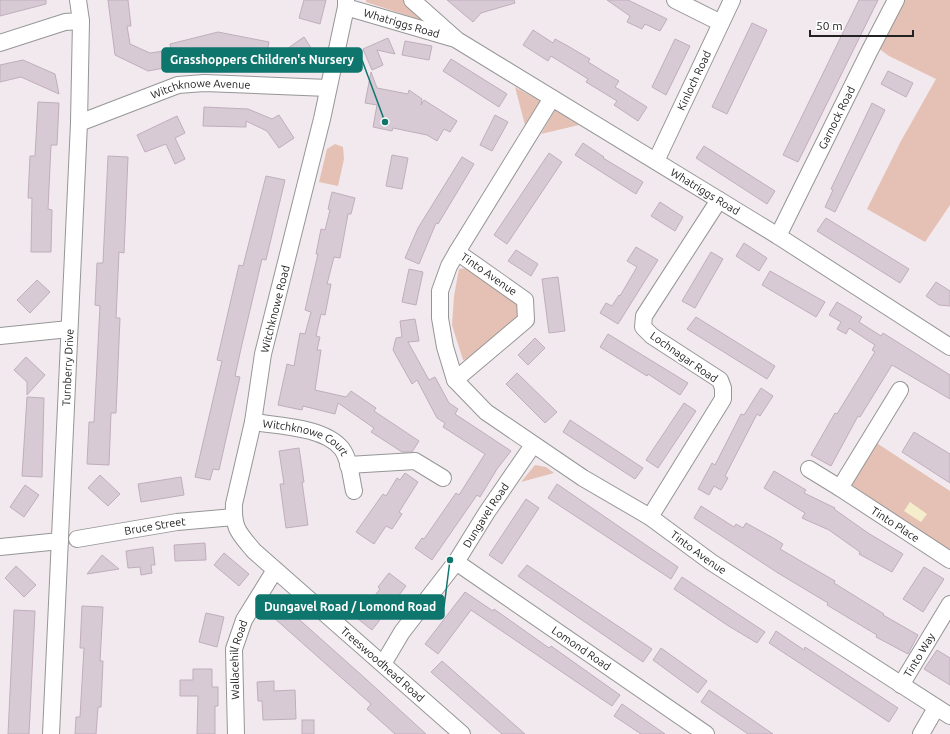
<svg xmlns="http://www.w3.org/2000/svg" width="950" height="734" font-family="Ubuntu,sans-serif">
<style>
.grass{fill:#e5c1b5}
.park{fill:#f5eecc}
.building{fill:#d7cad5;stroke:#c1adbd}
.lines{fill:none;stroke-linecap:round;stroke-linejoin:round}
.minor-casing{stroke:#969696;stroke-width:18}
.minor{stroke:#fff;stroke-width:16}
.labels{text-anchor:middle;stroke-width:4;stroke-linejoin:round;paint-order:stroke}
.street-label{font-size:11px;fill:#222;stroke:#fff}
.leader{fill:none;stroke:#0f766e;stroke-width:1.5}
.callout-dot{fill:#0f766e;stroke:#fff;stroke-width:1.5}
.callout{fill:#0f766e;stroke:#0f766e;stroke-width:1.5}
.callout-label{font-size:12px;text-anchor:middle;font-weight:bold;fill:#fff}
</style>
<rect width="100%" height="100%" fill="#f1e9ee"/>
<g class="grass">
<path d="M366,0H413L430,23L366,2Z"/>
<path d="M902,0H950V205L925,242L867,209L901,141L936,79L889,56L878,48Z"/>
<path d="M515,87L540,101L525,125Z"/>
<path d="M555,110L579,125L541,134Z"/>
<path d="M335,144L343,147L344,159L338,186L319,182L327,149Z"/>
<path d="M468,268L518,305L519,317L474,358L463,360L452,325L454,296L459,269Z"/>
<path d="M872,440L950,491V558L842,487Z"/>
<path d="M535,465L546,467L554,473L521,482Z"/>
</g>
<path class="park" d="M910,502L927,514L921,522L904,511Z"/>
<g class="building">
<path d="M0,0H46V4L0,16Z"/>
<path d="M108,0H128L131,26H127L130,44L150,53L171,50L170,44L218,32L269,42L265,60L219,51L163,65L164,68L148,71L115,55Z"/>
<path d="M304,0H326L320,24L299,18Z"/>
<path d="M447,0H514L515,3L481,13L473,22Z"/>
<path d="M607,0H628L667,19L660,31L645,24L642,29L627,22L630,16Z"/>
<path d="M859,0H878L798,162L783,155Z"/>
<path d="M752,23L767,30L727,114L712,107Z"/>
<path d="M533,30L553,43L555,39L566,45L590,59L588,62L619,81L615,87L647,107L638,121L614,105L617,101L586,82L588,79L551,56L548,61L523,45Z"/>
<path d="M304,37L313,51L289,66L281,53Z"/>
<path d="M388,38L395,54L377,50L383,65L372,70L363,49Z"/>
<path d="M675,39L690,46L666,95L652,87Z"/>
<path d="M405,41L432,46L429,60L402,55Z"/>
<path d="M451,59L507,94L499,107L443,71Z"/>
<path d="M23,60L55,74L59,94L21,77L0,82V65Z"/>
<path d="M888,71L913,83L906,97L881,84Z"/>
<path d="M371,72L377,88L408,94L409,90L422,99L421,105L424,100L457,121L450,132L444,129L437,141L427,135L393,128L392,131L373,127L377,105L365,103Z"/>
<path d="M38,102L59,103L57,145H51L48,209L52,210L51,252H31L32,198H28L30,156H35Z"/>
<path d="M872,103L885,110L835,212L825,207L833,190L831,189Z"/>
<path d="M204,107L248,109L272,119L279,115L294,138L279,148L267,131L246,121V127L203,126Z"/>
<path d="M495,115L508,122L492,151L480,145Z"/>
<path d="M177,116L185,133L175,138L185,159L175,164L166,144L145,152L137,135Z"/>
<path d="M583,143L604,157L603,158L643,182L636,194L575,155Z"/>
<path d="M704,146L775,191L767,204L696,158Z"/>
<path d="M549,153L562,162L507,244L494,235Z"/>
<path d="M392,155L408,158L402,189L386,186Z"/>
<path d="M108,156L128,157L124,253L119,252L116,318H120L116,413H111L109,465L87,464L89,422H94L100,306L95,305L97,263H103Z"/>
<path d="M462,157L474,164L438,224L436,223L419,264L405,258L418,228Z"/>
<path d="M266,176L285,180L266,260L262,259L242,344L235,376L240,377L219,470L213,469L210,480L195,477L222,361L217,360L239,265L243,266Z"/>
<path d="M332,192L355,198L351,214H348L340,258L334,257L327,284H331L325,315L321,314L316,336L320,337L317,350H321L315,390L346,397L351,391L376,408L374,411L419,441L412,452H402L371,432L374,428L338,403L335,414L303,406L302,410L278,405L287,364L294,366L300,333L305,334L311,312L305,310L318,254H316L321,229L325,230L330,210L328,209Z"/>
<path d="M660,202L683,217L675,231L651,216Z"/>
<path d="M826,218L909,269L900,283L817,231Z"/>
<path d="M744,243L767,258L759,271L736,256Z"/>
<path d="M636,247L658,260L618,324L600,313L606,303L612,306L619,295L620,296L637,267L627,261Z"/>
<path d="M516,250L538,264L531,276L508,261Z"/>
<path d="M711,252L723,259L695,308L682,301Z"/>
<path d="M409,269L423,272L416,305L402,302Z"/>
<path d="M770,271L825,302L816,317L762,285Z"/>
<path d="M558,277L565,331L549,333L542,279Z"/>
<path d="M37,280L50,292L30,313L17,300Z"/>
<path d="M936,282L950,291V306L939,305L926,296Z"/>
<path d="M837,302L862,317L859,322L881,336L883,333L950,375V399L892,365L860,417L858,416L831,466L811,455L835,413L837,414L875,352L872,350L875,345L849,328L846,334L837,329L841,322L829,315Z"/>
<path d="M696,317L775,366L767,379L687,329Z"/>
<path d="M415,319L419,341L408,342L429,380L435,377L449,403L458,409L455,414L511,451L497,469L480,497L477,495L432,560L415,548L422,538L424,539L456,493L459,495L485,454L443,427L445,423L437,418L417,380L412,384L393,350L396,338L402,337L400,321Z"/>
<path d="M608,334L688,383L680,395L648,374L647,376L600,347Z"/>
<path d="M535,338L545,348L528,365L518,355Z"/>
<path d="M26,357L45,375L27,395V382L14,370Z"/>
<path d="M517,373L557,412L545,423L506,384Z"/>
<path d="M761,388L773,396L760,416L757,414L725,476L728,478L721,490L714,486L709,495L698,489L712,463L715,465L741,414L744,415Z"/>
<path d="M27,397L44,398L42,477L22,476Z"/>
<path d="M684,403L696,411L658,468L646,460Z"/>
<path d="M570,420L643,468L635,479L563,432Z"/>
<path d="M914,432L950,454V483L902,452Z"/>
<path d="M299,448L304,482H302L308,525L286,528L280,484H284L279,451Z"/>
<path d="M774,471L806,490L804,493L835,508L834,509L868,533L903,554L892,572L859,554L860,552L829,530L802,518L805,513L764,488Z"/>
<path d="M405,473L418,482L399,512L402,514L392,529L386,526L374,544L356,532L383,494L386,496L397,478L400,480Z"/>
<path d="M100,475L120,494L108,506L88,488Z"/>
<path d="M181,477L184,495L141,502L138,484Z"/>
<path d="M557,484L678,567L671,579L548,498Z"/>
<path d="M25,485L39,495L24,517L10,507Z"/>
<path d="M526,499L539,508L502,564L489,555Z"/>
<path d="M701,506L734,527L736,524L743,528L746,523L775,539L783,544L780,549L835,581L834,583L884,614L883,615L918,635L908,654L876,637L877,635L827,605L828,603L778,573L694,518Z"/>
<path d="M205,543L206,560L175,561L174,545Z"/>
<path d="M153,547L155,565H151L152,573L141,575L140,567L128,568L126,551Z"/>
<path d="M224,553L249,574L239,586L214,565Z"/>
<path d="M102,555L119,569L87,574Z"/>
<path d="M527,565L652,649L643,662L518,576Z"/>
<path d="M16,566L36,585L24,597L5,578Z"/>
<path d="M924,567L944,579L923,612L903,599Z"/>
<path d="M389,573L406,586L372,630L353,615L361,604L365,608L380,589L378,587Z"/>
<path d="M682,577L765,632L757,643L727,625L674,589Z"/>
<path d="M465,592L493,611L494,609L549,648L551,646L620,695L612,706L471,610L438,654L425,644Z"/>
<path d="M82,606L103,607L100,661H103L101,707H98L96,734H75L76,717H80L84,648H80Z"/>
<path d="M284,606L367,680L426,734H395L385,725L367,709L371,704L273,617Z"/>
<path d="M14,610L35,611L29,734H8Z"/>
<path d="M206,613L224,617L217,647L199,642Z"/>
<path d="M776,631L804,650L805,647L898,708L889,722L769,643Z"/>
<path d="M661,648L707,681L698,693L653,660Z"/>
<path d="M937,650L950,658V685L924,669Z"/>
<path d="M442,661L525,734H502L431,672Z"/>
<path d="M193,669H212V687H218V706H215V734H197L198,696H180V680H193Z"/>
<path d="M274,681V691L295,690L296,719L263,720L262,701H258L257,682Z"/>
<path d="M709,690L773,734H748L701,702Z"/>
<path d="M622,704L665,734H641L614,716Z"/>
<rect x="302" y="720" width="12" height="14"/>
</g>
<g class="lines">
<g class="minor-casing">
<g id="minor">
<path id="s1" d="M346,0V7L322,119L263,354L253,422L234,504C233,529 239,533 254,551L462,734"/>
<path id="s2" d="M412,0L457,40L778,236L950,347"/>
<path d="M675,0L721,23"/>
<path id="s3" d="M346,7L452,38"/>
<path d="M0,43L65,22L81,21"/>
<path id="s4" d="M552,98L457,252L449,266L440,291V318L445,347L455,380L486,412L583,478L650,517L711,562L950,716"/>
<path id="s5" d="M79,123L178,85L204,83L328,88"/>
<path id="s6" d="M656,161L732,0"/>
<path id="s7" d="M778,236L870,50L896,0"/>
<path d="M0,336L69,329"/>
<path d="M455,380L526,320L525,300L457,252"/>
<path id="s8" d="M900,390L840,488L950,560"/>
<path id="s9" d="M253,422C279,426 325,427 342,449C350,460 351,478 354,491"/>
<path d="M348,465L415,461L443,478"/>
<path d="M809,469L840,488"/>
<path d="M650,517L723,399V388L720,380L652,336L643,327L644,316L719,200"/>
<path id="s10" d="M77,539L177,522L234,517"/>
<path d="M0,547L60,541"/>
<path id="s11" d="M456,562L706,734"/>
<path id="s12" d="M383,664L402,632L456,562L487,512L533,445"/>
<path id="s13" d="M901,685L950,604"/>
<path id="s14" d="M51,734L79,123L81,21L78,0"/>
<path id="s15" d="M236,734L234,649L244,620L275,570"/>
<path d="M921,734L936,708"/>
</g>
</g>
<use href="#minor" class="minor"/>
</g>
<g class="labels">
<g class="street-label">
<text dy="4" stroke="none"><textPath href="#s3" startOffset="58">Whatriggs Road</textPath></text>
<text dy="4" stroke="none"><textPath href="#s6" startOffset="89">Kinloch Road</textPath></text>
<text dy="4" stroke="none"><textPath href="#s5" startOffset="128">Witchknowe Avenue</textPath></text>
<text dy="4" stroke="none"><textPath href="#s7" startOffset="132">Garnock Road</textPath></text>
<text dy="4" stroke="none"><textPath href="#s2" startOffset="351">Whatriggs Road</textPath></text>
<text transform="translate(489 274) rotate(35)" y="4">Tinto Avenue</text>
<text transform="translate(275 309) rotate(-76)" y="4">Witchknowe Road</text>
<text transform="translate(684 357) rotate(35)" y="4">Lochnagar Road</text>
<text dy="4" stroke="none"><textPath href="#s14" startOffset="367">Turnberry Drive</textPath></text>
<text dy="4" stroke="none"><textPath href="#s9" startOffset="56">Witchknowe Court</textPath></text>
<text dy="4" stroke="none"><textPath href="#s12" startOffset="181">Dungavel Road</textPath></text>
<text dy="4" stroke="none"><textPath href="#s8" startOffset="181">Tinto Place</textPath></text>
<text dy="4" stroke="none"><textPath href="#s10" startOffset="79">Bruce Street</textPath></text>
<text dy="4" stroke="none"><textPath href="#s4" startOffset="614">Tinto Avenue</textPath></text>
<text dy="4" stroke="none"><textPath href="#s11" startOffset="152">Lomond Road</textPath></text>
<text dy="4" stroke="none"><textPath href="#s13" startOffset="35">Tinto Way</textPath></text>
<text dy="4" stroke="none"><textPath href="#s15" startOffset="75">Wallacehill Road</textPath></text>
<text dy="4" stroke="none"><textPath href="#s1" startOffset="741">Treeswoodhead Road</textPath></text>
</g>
</g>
<path class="leader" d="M385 122L362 60M450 560L444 607"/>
<g class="callout-dot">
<circle cx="385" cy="122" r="4"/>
<circle cx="450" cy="560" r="4"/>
</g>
<g class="callout">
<rect x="162" y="48" width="200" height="24" rx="4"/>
<rect x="256" y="595" width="188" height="24" rx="4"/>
</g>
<g class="callout-label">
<text x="262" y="64">Grasshoppers Children's Nursery</text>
<text x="350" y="611">Dungavel Road / Lomond Road</text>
</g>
<path d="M810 30v6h103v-6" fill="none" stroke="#222222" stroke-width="2"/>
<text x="816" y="30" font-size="12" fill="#222222" stroke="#ffffff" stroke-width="3" paint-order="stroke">50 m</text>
</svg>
